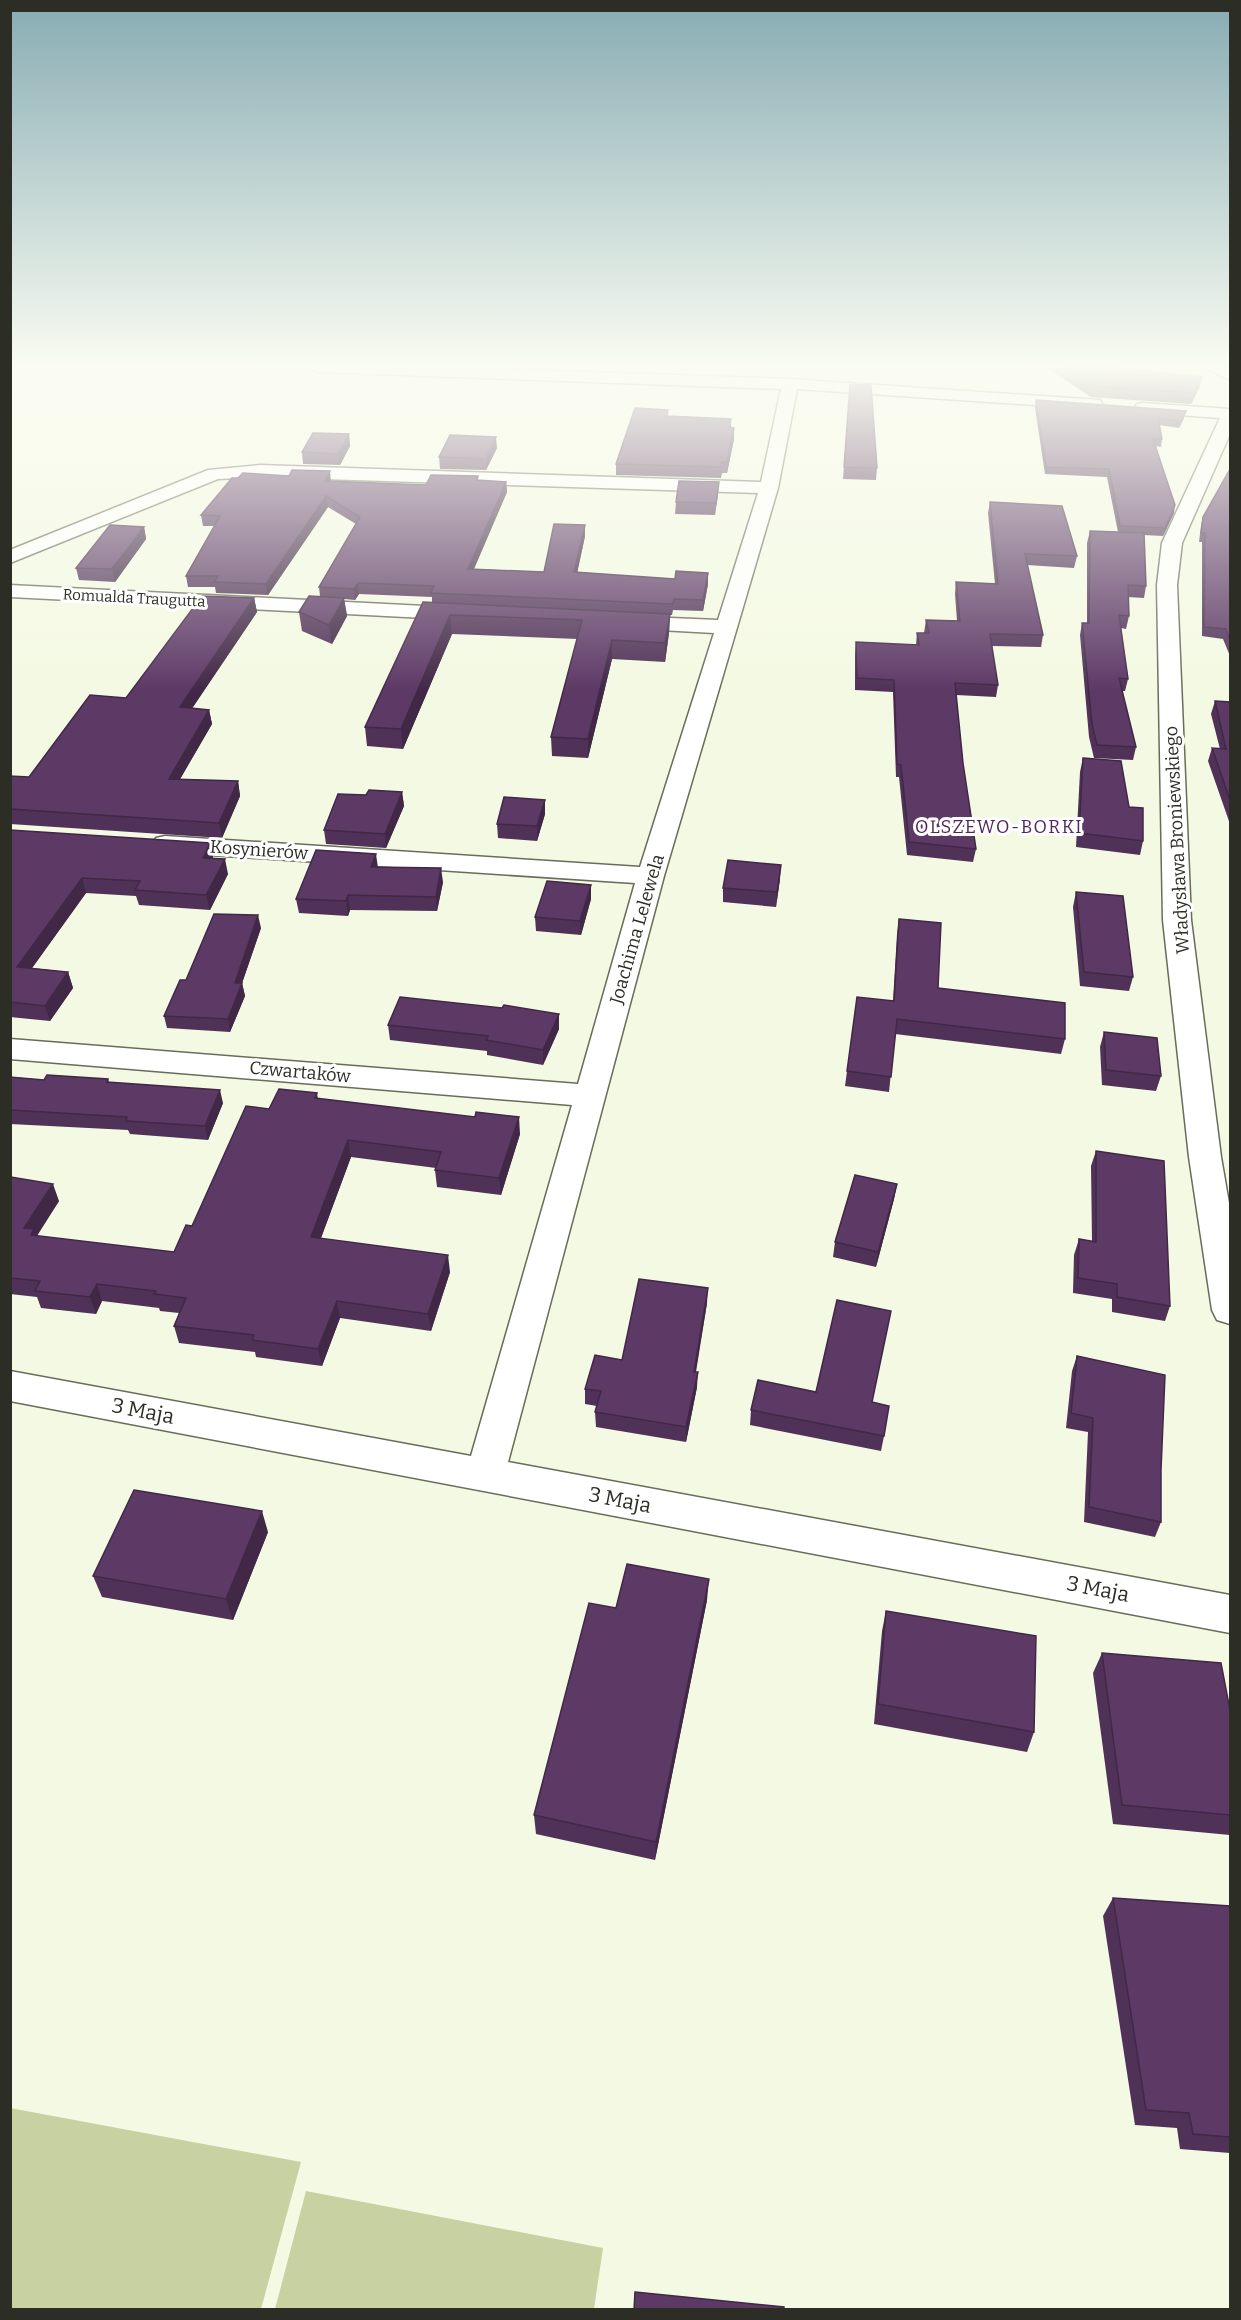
<svg xmlns="http://www.w3.org/2000/svg" width="1241" height="2320" font-family="Bitter,serif">
<style>
.green{fill:#c8d1a2}
.lines{fill:none;stroke-linecap:round;stroke-linejoin:round}
.minor-casing{stroke:#686c59;stroke-width:3}
.minor{fill:#fff;fill-rule:evenodd}
.wall{fill:#503158}
.shaded-wall{fill:#412847}
.building{fill:#5d3966;stroke:#412847;stroke-width:1.5}
.labels{text-anchor:middle;stroke-width:6;stroke-linejoin:round;paint-order:stroke}
.far-street-label{font-size:15px;fill:#2c2e26;stroke:#fff}
.far-quarter-label{font-size:18px;letter-spacing:1.5px;fill:#51265a;stroke:#fff}
.street-label{font-size:18px;fill:#2c2e26;stroke:#fff}
.near-street-label{font-size:21px;fill:#2c2e26;stroke:#fff}
</style>
<rect width="100%" height="100%" fill="#f4f9e3"/>
<g class="green">
<path d="M10,2108L301,2162L261,2309H11Z"/>
<path d="M306,2191L603,2248L594,2309H275Z"/>
</g>
<g class="lines">
<g class="minor-casing">
<g id="minor">
<path d="M309,367H440L790,379L1100,400L1102,404L1100,408L1094,409L797,389L778,488L664,876L508,1462L1230,1595V1633L10,1401V1371L471,1456L572,1105L10,1059V1039L578,1084L635,883L165,852L156,850L152,844L156,838L165,836L640,867L714,633L624,628L616,627L613,622L616,617L624,616L718,620L758,493L260,477L218,479L10,563V550L208,470L260,465L761,482L781,389L317,372Z"/>
<path d="M1206,367H1226L1230,369V380L1208,370Z"/>
<path d="M1143,403L1230,409V434L1182,543L1177,585L1191,920L1221,1157L1230,1209V1324L1217,1320L1212,1310L1189,1157L1163,920L1157,585L1162,543L1220,418L1137,412L1134,408L1137,404Z"/>
<path d="M10,585L464,608L472,609L475,614L472,619L464,620L10,597Z"/>
</g>
</g>
<use href="#minor" class="minor"/>
</g>
<g class="wall">
<path d="M1051,367H1117L1202,377L1199,388L1191,404L1091,397L1050,370Z"/>
<path d="M850,384L877,468L876,480L843,479Z"/>
<path d="M1036,400L1184,418L1179,428L1159,425L1162,439L1161,447L1156,446L1174,513L1163,536L1144,535L1146,586L1144,598L1128,597L1129,616L1126,629L1121,628L1128,679L1125,691H1122L1136,747L1133,760L1094,758L1089,737L1080,635L1082,623H1087V543L1090,531L1118,532L1107,477L1045,474L1035,408Z"/>
<path d="M668,416L731,419V428L734,439L727,473H722L721,478L616,475V464Z"/>
<path d="M349,434L350,446L340,465L303,464L302,452Z"/>
<path d="M497,448L486,470L440,469L439,457Z"/>
<path d="M1230,469V656L1223,639L1202,636V542H1199L1201,526L1203,517Z"/>
<path d="M289,476L331,481L426,485L479,480L506,482L507,492L474,569L544,572L585,525V536L577,573L675,579L708,573V584L703,611L673,610L672,615H670L669,633L665,662L612,659L588,758L552,756L551,737L578,639L452,634L403,749L367,746L365,727L432,602V597L359,594L355,600L344,599L347,616L332,644L302,631L299,612L320,596L319,587L356,524L328,507L268,595L216,593L215,587H188L186,576L214,526H203L201,515L238,478Z"/>
<path d="M718,494L715,515L675,514L676,502Z"/>
<path d="M990,502L1077,556L1074,568L1027,565L1043,635L1041,647L992,646L998,685L996,697L956,695L963,763L976,849L973,862L907,855L899,777H896L893,692L855,690V654L856,642L916,645L917,633H924L926,620L957,621L955,594L956,582L995,584L988,513Z"/>
<path d="M144,527L146,539L115,582L79,580L76,568Z"/>
<path d="M254,598L257,612L192,708L209,710L212,724L180,779L238,781L240,796L222,838L10,824V776L29,777L126,698Z"/>
<path d="M1215,701L1230,702V824L1208,761L1212,748L1220,749L1211,714Z"/>
<path d="M1083,758L1129,807L1143,841L1140,855L1076,847L1080,772Z"/>
<path d="M402,792L404,806L386,848L326,844L324,830Z"/>
<path d="M545,800V814L537,841L498,838L497,824Z"/>
<path d="M10,830L210,843L213,858L228,874L210,910L139,905L136,896L86,893L32,968L68,972L73,988L50,1021L10,1017Z"/>
<path d="M378,867L443,882L437,911L350,910L348,916L299,913L296,899Z"/>
<path d="M780,879L776,907L723,902V888Z"/>
<path d="M1076,892L1133,977L1129,991L1080,986L1073,907Z"/>
<path d="M591,899L581,935L536,931L535,917Z"/>
<path d="M899,919L938,988L1065,1039L1061,1054L895,1034L889,1092L845,1086L857,997L893,1001L897,934Z"/>
<path d="M261,928L242,983L245,996L230,1032L167,1028L164,1016L186,980Z"/>
<path d="M559,1014V1029L543,1065L487,1055V1051L390,1040L388,1025Z"/>
<path d="M1104,1032L1161,1076L1156,1091L1102,1085L1100,1047Z"/>
<path d="M10,1077L44,1080L108,1079L109,1082L223,1103L208,1140L130,1134L128,1130L10,1124Z"/>
<path d="M317,1093L318,1099L520,1134L501,1195L437,1187L435,1170L436,1168L351,1157L321,1238L450,1272L431,1331L340,1318L322,1366L256,1357L255,1352L179,1343L174,1326L179,1313L160,1311L159,1308L102,1301L96,1314L41,1308L37,1297L10,1294V1177L59,1201L37,1236L174,1252L269,1109Z"/>
<path d="M1096,1151L1170,1306L1165,1321L1112,1312V1299L1073,1293L1074,1255L1079,1239L1092,1241L1091,1166Z"/>
<path d="M897,1184L894,1199L876,1267L833,1257L835,1242Z"/>
<path d="M707,1303L696,1372L697,1387L686,1442L596,1427L595,1412L597,1406L585,1404V1389L622,1360Z"/>
<path d="M888,1326L872,1402L884,1436L881,1451L750,1425L751,1410L816,1392Z"/>
<path d="M1077,1356L1161,1470V1522L1155,1537L1084,1522L1088,1432L1066,1428L1072,1371Z"/>
<path d="M268,1532L233,1620L102,1597L93,1576Z"/>
<path d="M707,1600L655,1860L536,1834L534,1815Z"/>
<path d="M886,1611L1034,1732L1027,1752L874,1724L882,1631Z"/>
<path d="M1102,1653L1230,1710V1835L1113,1824L1093,1673Z"/>
<path d="M1113,1898L1230,1906V2153L1180,2149L1177,2128L1135,2125L1103,1916Z"/>
</g>
<g class="shaded-wall">
<path d="M1202,377L1199,388L1191,404L1194,393Z"/>
<path d="M1186,411L1184,418L1179,428L1181,421Z"/>
<path d="M734,428V439L727,473V462Z"/>
<path d="M349,434L350,446L340,465L338,454Z"/>
<path d="M496,437L497,448L486,470V459Z"/>
<path d="M330,471L331,482L325,481Z"/>
<path d="M506,482L507,492L469,580L468,569Z"/>
<path d="M719,482L718,494L715,515L716,503Z"/>
<path d="M326,496L328,507L268,595L266,584Z"/>
<path d="M1175,505L1174,513L1163,536L1165,528Z"/>
<path d="M585,525V536L575,583L574,572Z"/>
<path d="M144,527L146,539L115,582L112,569Z"/>
<path d="M708,573V584L703,611V600Z"/>
<path d="M358,583L359,594L355,600L354,589Z"/>
<path d="M254,598L257,612L183,722L180,707Z"/>
<path d="M344,598L347,616L332,644L329,625Z"/>
<path d="M670,614L669,633L665,662V643Z"/>
<path d="M450,615L452,634L403,749L401,729Z"/>
<path d="M612,640V659L588,758V739Z"/>
<path d="M209,710L212,724L172,793L169,779Z"/>
<path d="M238,781L240,796L222,838L219,823Z"/>
<path d="M402,792L404,806L386,848L385,834Z"/>
<path d="M545,800V814L537,841V826Z"/>
<path d="M210,843L213,858L206,873L203,858Z"/>
<path d="M376,854L378,868L371,867Z"/>
<path d="M225,859L228,874L210,910L206,895Z"/>
<path d="M781,865L780,879L776,907L777,892Z"/>
<path d="M441,868L443,882L437,911L436,897Z"/>
<path d="M82,878L86,893L22,982L17,967Z"/>
<path d="M591,885V899L581,935L580,921Z"/>
<path d="M348,895L350,910L348,916L346,901Z"/>
<path d="M258,915L261,928L239,992L242,983L245,996L230,1032L228,1019L235,983Z"/>
<path d="M68,972L73,988L50,1021L45,1006Z"/>
<path d="M559,1014V1029L543,1065V1050Z"/>
<path d="M220,1090L223,1103L208,1140L205,1126Z"/>
<path d="M519,1117L520,1134L501,1195L499,1178Z"/>
<path d="M348,1140L351,1157L315,1254L311,1237Z"/>
<path d="M53,1184L59,1201L37,1235L41,1246L24,1228Z"/>
<path d="M897,1184L894,1199L876,1267L878,1252Z"/>
<path d="M448,1255L450,1272L431,1331L428,1314Z"/>
<path d="M97,1284L102,1301L96,1314L90,1297Z"/>
<path d="M708,1288L707,1303L693,1387L694,1372Z"/>
<path d="M337,1301L340,1318L322,1366L318,1349Z"/>
<path d="M698,1372L697,1387L686,1442V1427Z"/>
<path d="M262,1511L268,1532L233,1620L226,1599Z"/>
<path d="M709,1579L707,1600L655,1860L656,1842Z"/>
</g>
<g class="building">
<path d="M1063,367H1117L1202,377L1194,393L1093,386Z"/>
<path d="M850,384L871,385L877,468L844,467Z"/>
<path d="M1036,400L1186,411L1181,421L1158,418L1162,439H1153L1175,505L1165,528L1120,526L1109,469L1046,467Z"/>
<path d="M635,408L668,410L667,416L731,419L729,427L734,428L727,462H722L721,467L616,464Z"/>
<path d="M313,433L349,434L338,454L302,452Z"/>
<path d="M450,435L496,437L486,459L439,457Z"/>
<path d="M1230,469V641L1226,629L1204,627L1205,533H1201L1203,517Z"/>
<path d="M292,470L330,471L325,481L426,485L431,475L478,476L477,480L506,482L468,569L544,572L554,524L585,525L574,572L675,579L676,571L708,573L703,600L674,599L673,604L431,593L434,586L358,583L354,589L319,587L360,517L326,496L266,584L214,582L218,576H186L220,516L201,515L232,478H238L243,473L289,476Z"/>
<path d="M679,481L719,482L716,503L676,502Z"/>
<path d="M990,502L1062,506L1077,556L1025,554L1043,635L990,634L998,685L955,683L963,763L976,849L909,842L901,765L897,764L894,680L857,678L856,642L919,645L917,633H929L926,620L960,621L956,582L998,584Z"/>
<path d="M110,525L144,527L112,569L76,568Z"/>
<path d="M1090,531L1144,533L1146,586L1128,585L1129,616L1119,615L1128,679L1119,678L1136,747L1097,745L1092,724L1082,623H1089Z"/>
<path d="M202,596L254,598L180,707L209,710L169,779L238,781L219,823L10,809V776L29,777L90,695L126,698Z"/>
<path d="M309,596L344,598L329,625L299,612Z"/>
<path d="M423,602L670,614L665,643L612,640L588,739L551,737L582,620L450,615L401,729L365,727Z"/>
<path d="M1215,701L1230,702V800L1212,748L1226,749Z"/>
<path d="M1083,758L1121,761L1129,807L1143,808V841L1079,833Z"/>
<path d="M369,790L402,792L385,834L324,830L338,794L366,795Z"/>
<path d="M504,797L545,800L537,826L497,824Z"/>
<path d="M10,830L210,843L203,858L225,859L206,895L135,890L140,881L82,878L17,967L68,972L45,1006L10,1002Z"/>
<path d="M316,850L376,854L371,867L441,868L436,897L348,895L346,901L296,899Z"/>
<path d="M728,860L781,865L777,892L723,888Z"/>
<path d="M547,881L591,885L580,921L535,917Z"/>
<path d="M1076,892L1123,896L1133,977L1084,972Z"/>
<path d="M214,914L258,915L235,983H242L228,1019L164,1016L180,980H186Z"/>
<path d="M899,919L941,923L938,988L1065,1003V1039L897,1019L891,1077L847,1071L857,997L894,1001Z"/>
<path d="M400,997L502,1008L504,1005L559,1014L543,1050L486,1040L488,1036L388,1025Z"/>
<path d="M1104,1032L1157,1038L1161,1076L1106,1070Z"/>
<path d="M47,1075L108,1079L107,1082L220,1090L205,1126L126,1121L127,1117L10,1110V1077L44,1080Z"/>
<path d="M279,1089L317,1093L315,1098L475,1117L476,1112L519,1117L499,1178L435,1170L441,1152L348,1140L311,1237L448,1255L428,1314L337,1301L318,1349L252,1340L254,1335L174,1326L186,1298L154,1294L156,1291L97,1284L90,1297L35,1291L40,1281L10,1278V1177L53,1184L24,1228L34,1229L31,1235L174,1252L186,1225L192,1226L246,1106L269,1109Z"/>
<path d="M1096,1151L1164,1161L1170,1306L1117,1297V1284L1078,1278L1079,1239L1096,1242Z"/>
<path d="M855,1175L897,1184L878,1252L835,1242Z"/>
<path d="M639,1279L708,1288L694,1372H698L686,1427L595,1412L601,1391L585,1389L595,1355L622,1360Z"/>
<path d="M837,1300L891,1311L872,1402L889,1406L884,1436L751,1410L758,1380L816,1392Z"/>
<path d="M1077,1356L1165,1375L1161,1470V1522L1089,1507L1093,1418L1071,1413Z"/>
<path d="M134,1490L262,1511L226,1599L93,1576Z"/>
<path d="M627,1564L709,1579L656,1842L534,1815L589,1603L616,1608Z"/>
<path d="M886,1611L1036,1636L1034,1732L878,1704Z"/>
<path d="M1102,1653L1221,1663L1230,1710V1815L1122,1805Z"/>
<path d="M1113,1898L1230,1906V2137L1193,2134L1189,2113L1146,2110Z"/>
<path d="M635,2292L784,2307V2310H634Z"/>
</g>
<linearGradient id="sky" x2="0" y2="1"><stop stop-color="#87acb3"/><stop offset="0.53" stop-color="#fafcf2"/><stop offset="1" stop-color="#fafcf2" stop-opacity="0"/></linearGradient>
<rect width="1241" height="691" fill="url(#sky)"/>
<g class="labels">
<g class="far-street-label">
<text transform="translate(134 598) rotate(3)" y="5">Romualda Traugutta</text>
</g>
<g class="far-quarter-label">
<text x="999" y="833">OLSZEWO-BORKI</text>
</g>
<g class="street-label">
<text transform="translate(1177 840) rotate(-93)" y="6">Władysława Broniewskiego</text>
<text transform="translate(259 850) rotate(4)" y="6">Kosynierów</text>
<text transform="translate(637 929) rotate(-74)" y="6">Joachima Lelewela</text>
<text transform="translate(300 1072) rotate(5)" y="6">Czwartaków</text>
</g>
<g class="near-street-label">
<text transform="translate(143 1411) rotate(11)" y="7">3 Maja</text>
<text transform="translate(620 1500) rotate(11)" y="7">3 Maja</text>
<text transform="translate(1098 1589) rotate(11)" y="7">3 Maja</text>
</g>
</g>
<rect width="1241" height="2320" fill="none" stroke="#2c2e26" stroke-width="24"/>
</svg>
